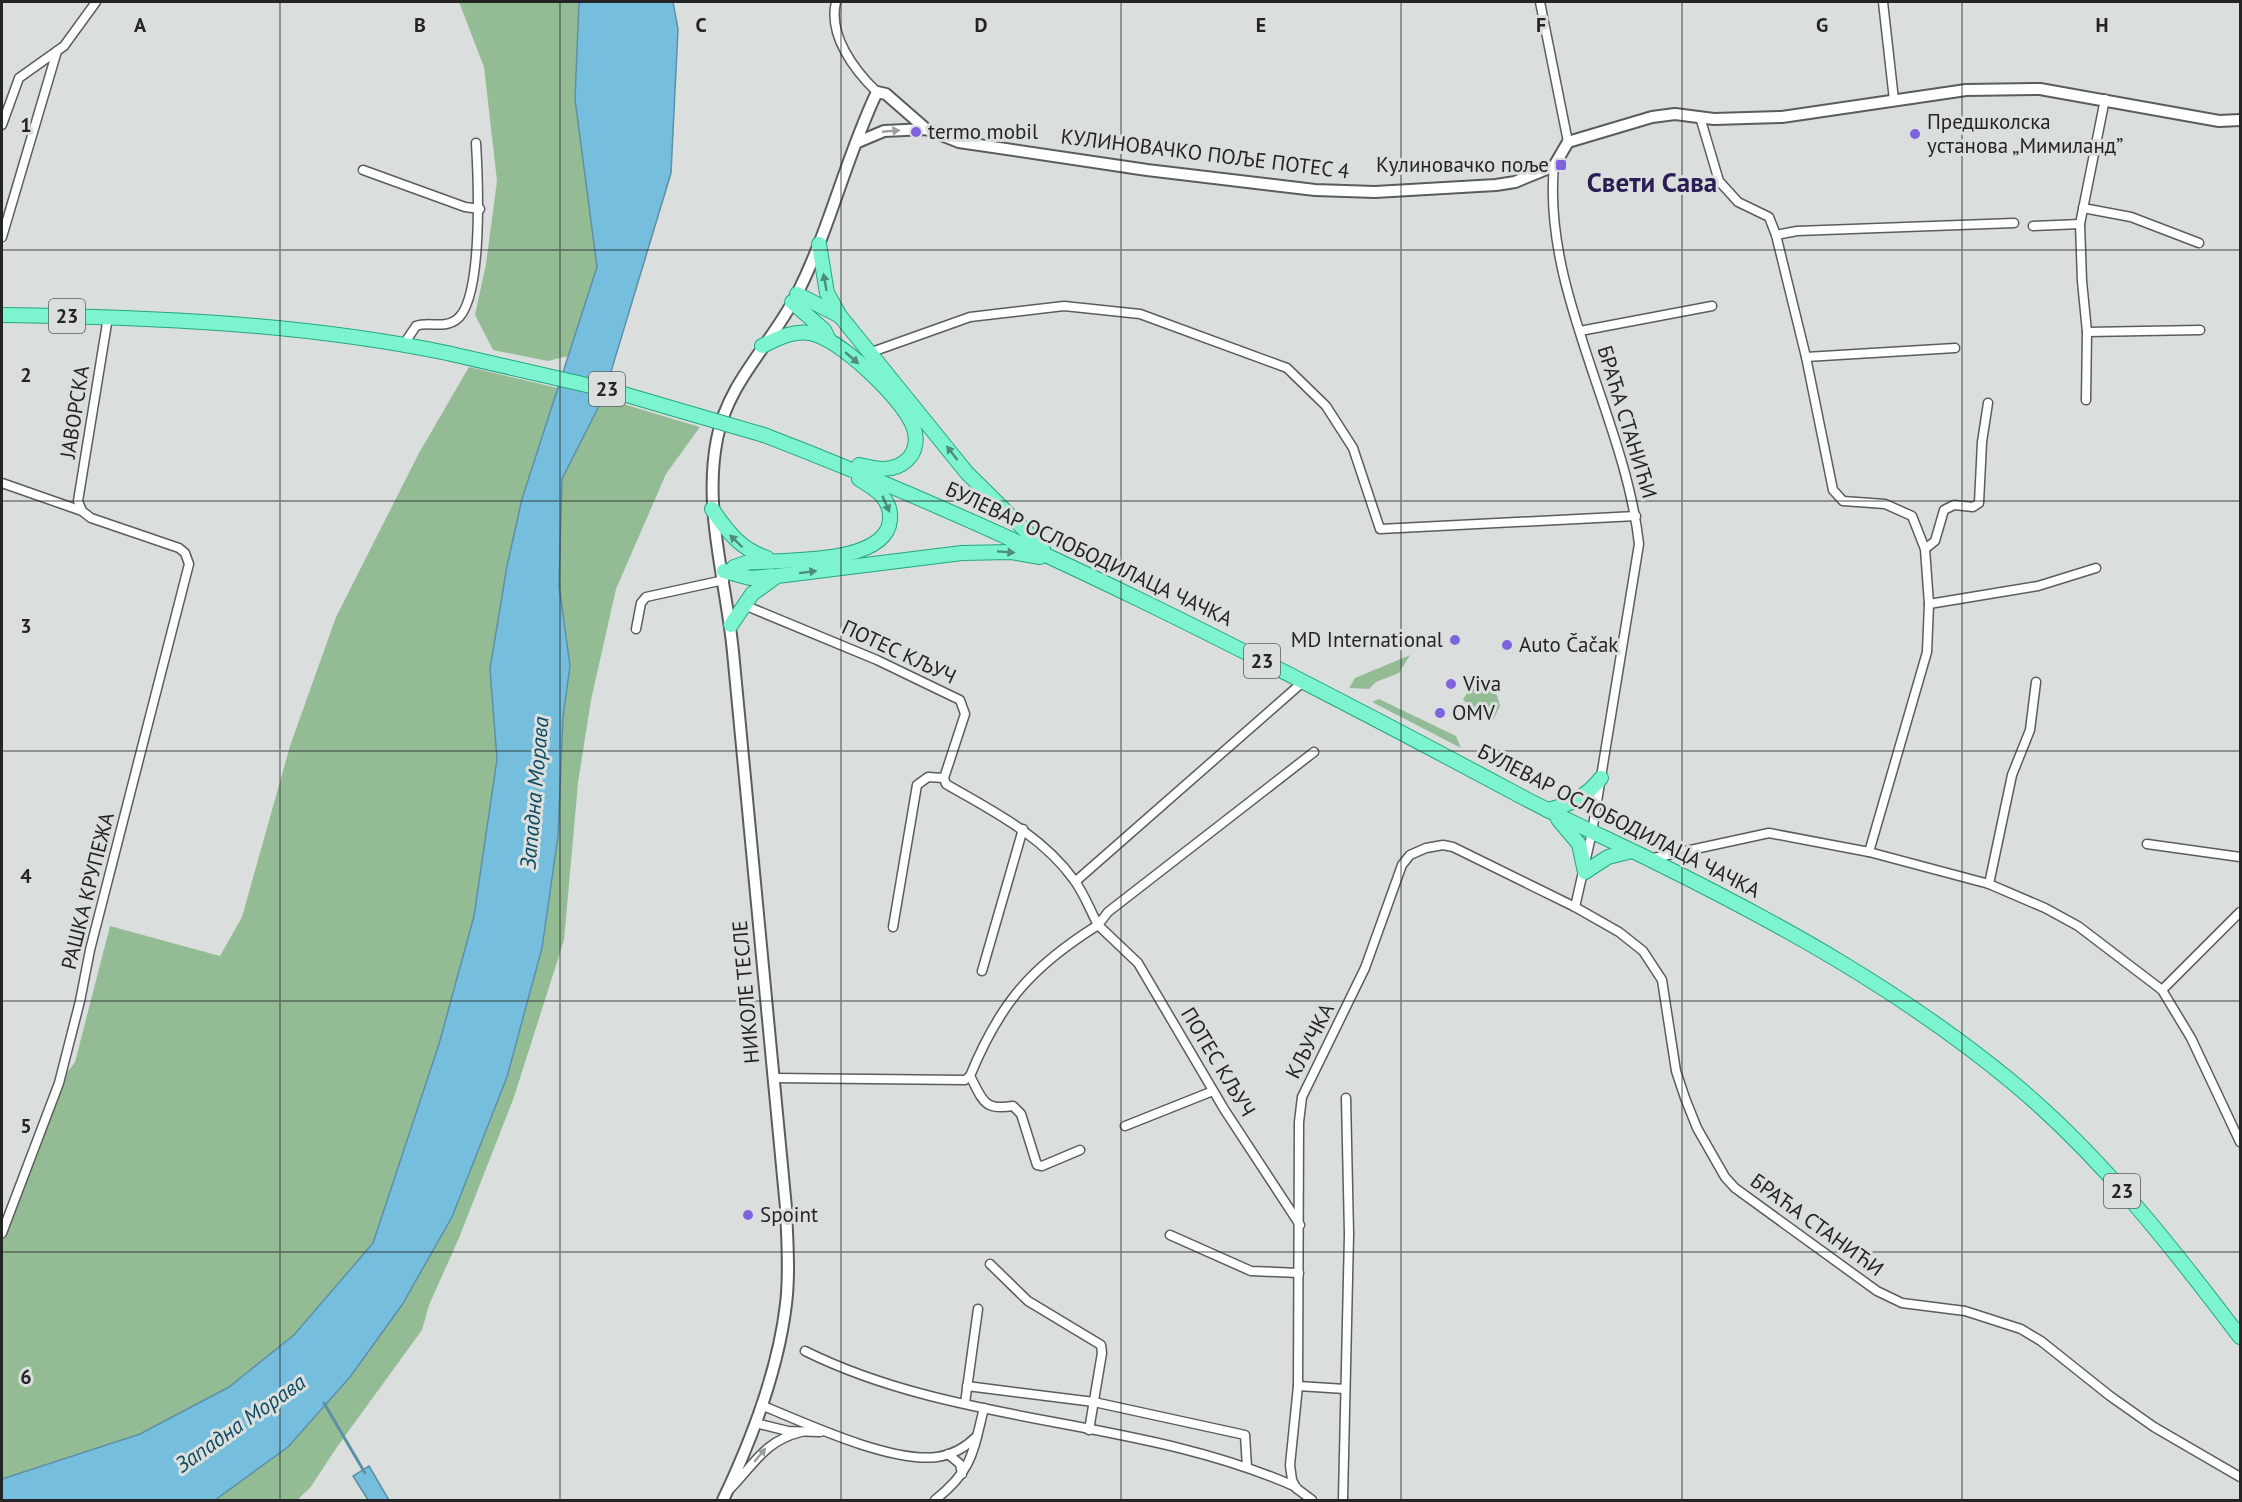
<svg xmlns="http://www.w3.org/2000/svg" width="2242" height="1502" font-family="'PT Sans',sans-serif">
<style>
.green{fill:#94bc94}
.water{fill:#76bede;stroke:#5d90a6;stroke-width:1.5}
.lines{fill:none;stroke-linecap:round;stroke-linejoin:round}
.stream{stroke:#5d90a6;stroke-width:3}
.minor-casing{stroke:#595d5d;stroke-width:11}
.tertiary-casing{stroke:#595d5d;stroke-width:14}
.primary-casing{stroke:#24a67f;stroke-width:16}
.minor{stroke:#fff;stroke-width:8}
.tertiary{stroke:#fff;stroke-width:10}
.primary{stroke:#7cf4d0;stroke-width:14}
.primary-bridge-casing{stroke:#24a67f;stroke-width:16;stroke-linecap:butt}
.primary-bridge{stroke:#7cf4d0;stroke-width:14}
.oneway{fill:#9c9d9d}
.oneway2{fill:#508c7a}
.grid{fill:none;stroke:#232525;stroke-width:1.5;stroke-opacity:0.55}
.poi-dot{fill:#7f62dd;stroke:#dadfde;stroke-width:2}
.labels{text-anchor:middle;stroke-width:6;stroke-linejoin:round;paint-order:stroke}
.shield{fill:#dadfde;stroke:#5a5d5c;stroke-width:1.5}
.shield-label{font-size:20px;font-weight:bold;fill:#232525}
.poi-label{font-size:21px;fill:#232525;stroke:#dadfde;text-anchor:start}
.street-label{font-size:21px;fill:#232525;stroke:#dadfde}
.water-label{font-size:22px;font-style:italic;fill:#0f4b62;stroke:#dadfde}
.district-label{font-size:27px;font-weight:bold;fill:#2c1d57;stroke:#dadfde}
.grid-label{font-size:20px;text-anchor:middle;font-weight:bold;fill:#232525;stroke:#dadfde;stroke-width:6;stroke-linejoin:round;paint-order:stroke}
</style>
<rect width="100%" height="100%" fill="#dadfde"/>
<g class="green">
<path d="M459,2H579L575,99L597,267L568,356L548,361L493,350L475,315L486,264L497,181L484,67Z"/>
<path d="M469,367L558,388L522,499L490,669L497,759L474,916L439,1044L373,1243L294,1335L229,1387L140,1434L2,1479V1233L59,1083L75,1062L110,926L220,956L242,917L290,746L336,617L419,453Z"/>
<path d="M603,398L700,427L666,474L616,589L591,700L578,783L564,940L514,1097L459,1238L429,1305L422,1330L337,1447L310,1488L297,1500H215L288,1447L350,1377L402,1305L452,1217L507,1077L542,948L558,836L563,717L570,666L559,585L562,479Z"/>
<path d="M1410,655L1399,673L1376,682L1369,689L1349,688L1355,678Z"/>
<path d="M1474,683L1497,695L1500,706L1493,720L1470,708L1463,699Z"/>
<path d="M1379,699L1456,736L1461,748L1372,702Z"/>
</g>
<g class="water">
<path d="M579,2H673L678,29L671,173L603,398L562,479L559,585L570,666L563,717L558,836L542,948L507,1077L452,1217L402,1305L350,1377L288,1447L215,1500H2V1479L140,1434L229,1387L294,1335L373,1243L439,1044L474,916L497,759L490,669L507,566L522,499L597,267L575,99Z"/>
<path d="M369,1466L389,1500H368L353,1476Z"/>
</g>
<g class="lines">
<path class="stream" d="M324,1403L365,1473"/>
<g class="minor-casing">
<g id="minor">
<path d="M836,2C828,35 854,70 877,92"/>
<path d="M1540,2L1568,142"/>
<path d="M1883,2L1894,100"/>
<path d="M1700,117L1719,181L1738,202L1769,217L1776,235L1806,357L1833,490L1843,501L1885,504L1912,516L1925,549L1929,604L1927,652L1869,852"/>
<path d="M2,125L19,78L64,46L96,2"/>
<path d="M1554,166C1542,291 1625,418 1639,544L1592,832L1575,907"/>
<path d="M363,170L465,207L480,209"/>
<path d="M2083,208L2131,217L2199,243"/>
<path d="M2033,226L2080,224"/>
<path d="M1776,235L1797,231L2014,223"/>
<path d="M2,237L57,51"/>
<path d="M1580,331L1712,306"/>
<path d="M2087,332L2200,330"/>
<path d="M404,344L416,326C429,321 443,329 456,320C484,301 478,176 476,143"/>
<path d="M869,353L970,317L1064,306L1140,314L1287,368L1326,406L1353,448L1380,529L1636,516"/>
<path d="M1806,357L1955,348"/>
<path d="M2086,400L2087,332L2082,281L2080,224L2105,99"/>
<path d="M2,483L82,511"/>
<path d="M1925,549L1935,541L1944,510L1954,505L1973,507L1979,503L1982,442L1988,403"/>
<path d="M1929,604L2038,586L2096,568"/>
<path d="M744,605L877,660L960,700L965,714L944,778L946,784C992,811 1042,835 1074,880C1084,893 1090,910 1098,925L1108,912L1314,752"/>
<path d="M636,629L641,603L646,597L724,580"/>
<path d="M2147,844L2240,857"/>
<path d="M1649,859L1769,833L1869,852L1989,884L2045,908L2078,926L2162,990L2191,1038L2240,1142"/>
<path d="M1076,881L1304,681"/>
<path d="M1989,884L2012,775L2030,730L2036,682"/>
<path d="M893,927L917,785L928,777L944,778"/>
<path d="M982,971L1023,829"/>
<path d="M2162,990L2240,912"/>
<path d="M970,1076C983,1100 983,1111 1013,1106L1021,1114L1037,1165L1042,1166L1080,1150"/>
<path d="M774,1078L965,1080L970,1076C1000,1003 1031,967 1098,925L1138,963L1224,1109L1300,1225"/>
<path d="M1125,1126L1213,1091"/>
<path d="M2,1233L59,1083L80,1001L90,950L189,564L185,553L179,548L91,518L82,511L78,501L108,317"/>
<path d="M1170,1235L1251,1271L1299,1273"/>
<path d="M990,1264L1028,1301L1101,1345L1102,1353L1089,1430"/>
<path d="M805,1351C958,1427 1140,1417 1296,1487"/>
<path d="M967,1386L1094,1402L1245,1435L1247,1467"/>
<path d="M1298,1386L1345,1389"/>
<path d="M965,1403L978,1309"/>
<path d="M761,1405C805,1423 890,1463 937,1457C952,1455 966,1447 977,1436"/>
<path d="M755,1423L788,1431L820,1432"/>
<path d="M948,1454L960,1464L962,1474"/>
<path d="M729,1490C754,1465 764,1441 801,1432"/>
<path d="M935,1500C973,1470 973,1452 984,1408"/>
<path d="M1312,1500L1296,1488L1292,1480L1290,1465L1298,1386L1299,1122L1302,1097L1365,968L1402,865L1410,855L1426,848L1443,845L1453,847L1575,907L1619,932L1643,951L1662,980L1676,1071L1685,1098L1697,1128L1725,1177L1735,1188L1877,1291L1902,1303L1965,1311L2021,1329L2041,1341L2110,1396L2154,1427L2240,1477"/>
<path d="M1343,1500L1349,1234L1346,1098"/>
</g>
</g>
<g class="tertiary-casing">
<g id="tertiary">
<path d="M858,142L884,131L926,129L959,142L1147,170L1315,190L1375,192L1496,185L1515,182L1554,166L1568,142L1652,117L1675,114L1714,119L1782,117L1966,90L2040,89L2219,121L2240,120"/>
<path d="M723,1500C752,1439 778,1372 786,1304C790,1272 787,1239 786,1208C768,1022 750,837 733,652C726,580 703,510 717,439C728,381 773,343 798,292C830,228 846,157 877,92L886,94L926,129"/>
</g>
</g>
<g class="primary-casing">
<g id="primary">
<path d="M819,244L827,293L840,316L967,473L1043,548"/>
<path d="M797,294L838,315"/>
<path d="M792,302L824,330L828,338"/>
<path d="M2,315C151,317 300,323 447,353"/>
<path d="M762,346C777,339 793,330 810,333C838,337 903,399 913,426C918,438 916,452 907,460C893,473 876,469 859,465"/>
<path d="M764,435C1022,534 1268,661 1511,791C1557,816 1606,838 1653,861C1779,923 1903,992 2012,1082C2100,1155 2172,1247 2240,1337"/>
<path d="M712,509C727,531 740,549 767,558"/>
<path d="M724,571L750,578L772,576"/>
<path d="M731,572L734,567L746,563C781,559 886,566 890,520C892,498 874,488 859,479"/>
<path d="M731,625L752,594L777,576L962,553L1011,552L1040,557"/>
<path d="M1547,810C1570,805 1586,797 1601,778"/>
<path d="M1558,819L1579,844L1585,872"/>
<path d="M1585,872L1608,857L1632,851"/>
</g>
</g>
<use href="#minor" class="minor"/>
<use href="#tertiary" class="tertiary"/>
<use href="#primary" class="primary"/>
<g class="primary-bridge-casing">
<path id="primary-bridge" d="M447,353L613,391L764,435"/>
</g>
<use href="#primary-bridge" class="primary-bridge"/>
</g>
<defs><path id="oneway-solid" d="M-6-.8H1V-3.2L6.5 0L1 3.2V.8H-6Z" transform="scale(1.5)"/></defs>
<g class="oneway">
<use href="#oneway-solid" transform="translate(891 131) rotate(-5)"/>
<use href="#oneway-solid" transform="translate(760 1455) rotate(-50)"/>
</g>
<g class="oneway2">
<use href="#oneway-solid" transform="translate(825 282) rotate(-100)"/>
<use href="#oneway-solid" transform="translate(852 358) rotate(41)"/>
<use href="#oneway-solid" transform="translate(952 453) rotate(-128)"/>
<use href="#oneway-solid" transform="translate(886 504) rotate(66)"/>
<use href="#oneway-solid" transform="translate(736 541) rotate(-136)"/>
<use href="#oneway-solid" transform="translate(1006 552) rotate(4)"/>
<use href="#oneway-solid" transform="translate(808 572) rotate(-7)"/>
</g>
<path class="grid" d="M280,2V1500M560,2V1500M841,2V1500M1121,2V1500M1401,2V1500M1682,2V1500M1962,2V1500M2,250H2240M2,501H2240M2,751H2240M2,1001H2240M2,1252H2240"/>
<g class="poi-dot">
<circle cx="916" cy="132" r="6"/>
<circle cx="1915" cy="134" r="6"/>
<rect x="1555" y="159" width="12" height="12" rx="3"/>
<circle cx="1455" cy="640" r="6"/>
<circle cx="1507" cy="645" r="6"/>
<circle cx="1451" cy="684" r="6"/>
<circle cx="1440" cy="713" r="6"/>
<circle cx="748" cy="1215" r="6"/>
</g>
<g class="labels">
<g class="shield">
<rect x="49" y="299" width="36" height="34" rx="4.5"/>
<rect x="589" y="372" width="36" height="34" rx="4.5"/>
<rect x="1244" y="644" width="36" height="34" rx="4.5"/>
<rect x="2104" y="1174" width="36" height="34" rx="4.5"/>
</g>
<g class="shield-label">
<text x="67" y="323">23</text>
<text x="607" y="396">23</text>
<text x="1262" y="668">23</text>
<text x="2122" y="1198">23</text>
</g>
<g class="poi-label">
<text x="1927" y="129">Предшколска<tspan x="1927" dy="24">установа „Мимиланд”</tspan></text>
<text x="928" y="139">termo mobil</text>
<text x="1549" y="172" text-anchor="end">Кулиновачко поље</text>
<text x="1443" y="647" text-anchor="end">MD International</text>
<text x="1519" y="652">Auto Čačak</text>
<text x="1463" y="691">Viva</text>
<text x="1452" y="720">OMV</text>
<text x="760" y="1222">Spoint</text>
</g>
<g class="street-label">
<text transform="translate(1205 154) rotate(7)" y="7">КУЛИНОВАЧКО ПОЉЕ ПОТЕС 4</text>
<text transform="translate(75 412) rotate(-81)" y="7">ЈАВОРСКА</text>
<text transform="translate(1627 422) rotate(73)" y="7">БРАЋА СТАНИЋИ</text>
<text transform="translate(1089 554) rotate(25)" y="7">БУЛЕВАР ОСЛОБОДИЛАЦА ЧАЧКА</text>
<text transform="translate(899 652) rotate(25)" y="7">ПОТЕС КЉУЧ</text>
<text transform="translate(1619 821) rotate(27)" y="7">БУЛЕВАР ОСЛОБОДИЛАЦА ЧАЧКА</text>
<text transform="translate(88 891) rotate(-76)" y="7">РАШКА КРУПЕЖА</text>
<text transform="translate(746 992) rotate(-95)" y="7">НИКОЛЕ ТЕСЛЕ</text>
<text transform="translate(1310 1041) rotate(-63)" y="7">КЉУЧКА</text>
<text transform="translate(1218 1062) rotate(59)" y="7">ПОТЕС КЉУЧ</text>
<text transform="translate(1817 1225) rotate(36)" y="7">БРАЋА СТАНИЋИ</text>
</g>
<g class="water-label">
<text transform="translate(534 793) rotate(-85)" y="8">Западна Морава</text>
<text transform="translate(240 1423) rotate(-35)" y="8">Западна Морава</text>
</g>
<g class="district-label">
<text x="1652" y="192">Свети Сава</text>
</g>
</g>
<g class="grid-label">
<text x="140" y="32">A</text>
<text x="420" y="32">B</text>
<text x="701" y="32">C</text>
<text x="981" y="32">D</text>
<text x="1261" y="32">E</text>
<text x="1541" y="32">F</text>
<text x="1822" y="32">G</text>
<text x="2102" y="32">H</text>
<text x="26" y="132">1</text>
<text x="26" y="382">2</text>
<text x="26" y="633">3</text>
<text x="26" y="883">4</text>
<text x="26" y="1133">5</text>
<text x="26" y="1384">6</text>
</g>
<rect width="2242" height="1502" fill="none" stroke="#232525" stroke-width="6"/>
</svg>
